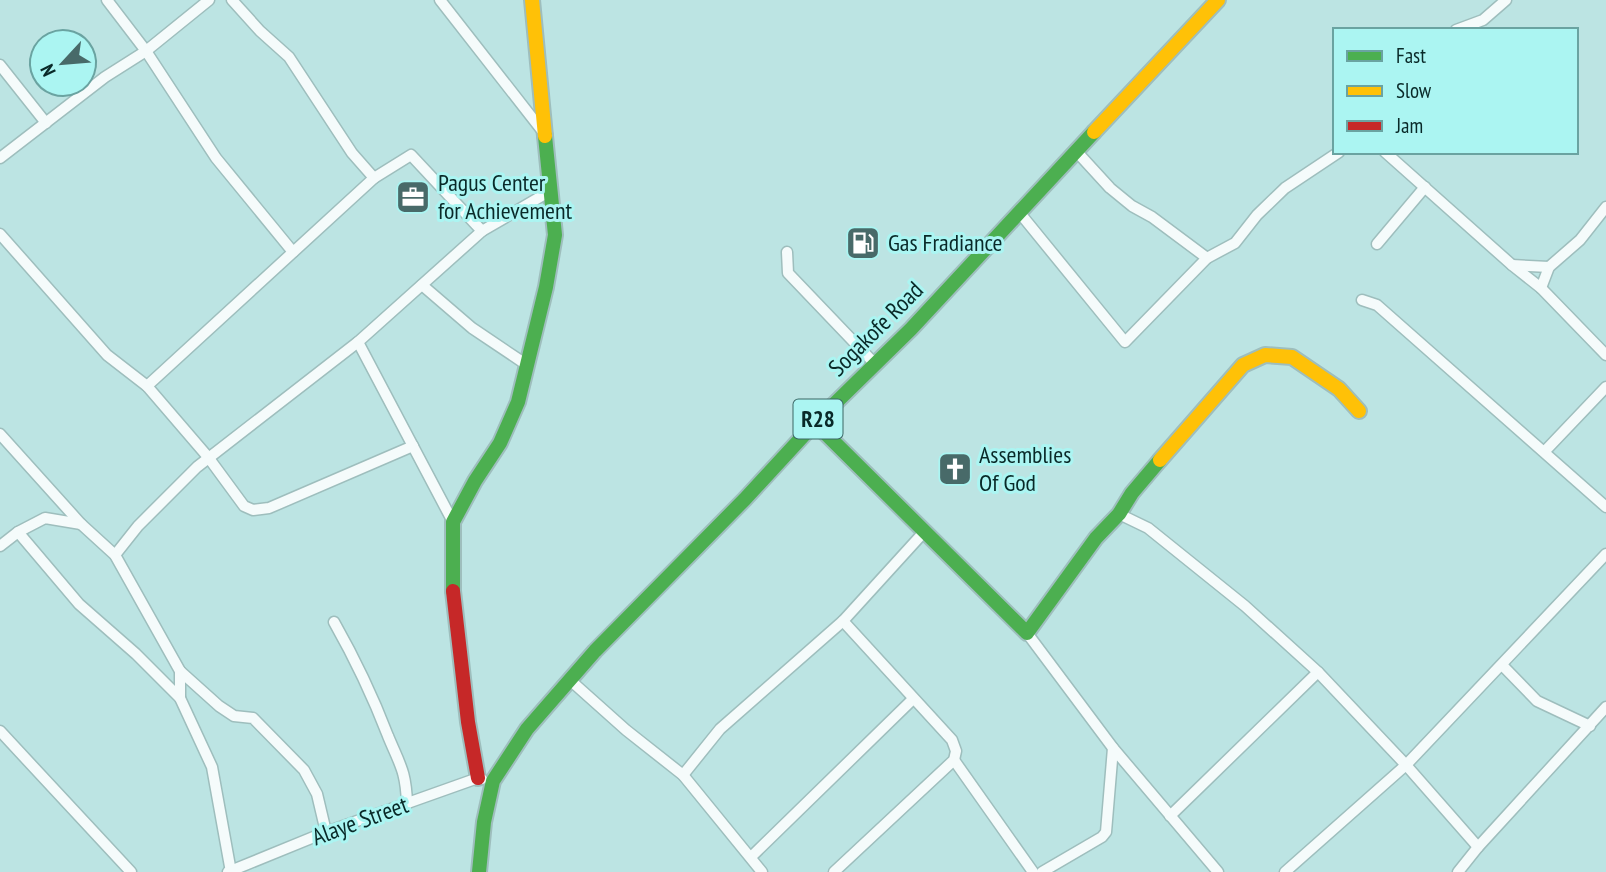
<svg xmlns="http://www.w3.org/2000/svg" width="1606" height="872" font-family="'PT Sans Narrow',sans-serif">
<style>
.lines{fill:none;stroke-linecap:round;stroke-linejoin:round}
.street-casing{stroke:#9ebebd;stroke-width:13}
.fast-casing{stroke:#9ebebd;stroke-width:18}
.slow-casing{stroke:#9ebebd;stroke-width:18}
.jam-casing{stroke:#9ebebd;stroke-width:18}
.street{stroke:#f5fbfb;stroke-width:10}
.fast{stroke:#4caf50;stroke-width:14}
.slow{stroke:#ffc107;stroke-width:14}
.jam{stroke:#c62828;stroke-width:14}
.labels{text-anchor:middle;stroke-width:6;stroke-linejoin:round;paint-order:stroke}
.shield{fill:#abf5f2;stroke:#3a6665;stroke-width:2}
.shield-label{font-size:23px;font-weight:bold;fill:#092928}
.poi-label{font-size:24px;fill:#092928;stroke:#abf5f2;text-anchor:start}
.street-label{font-size:24px;fill:#092928;stroke:#abf5f2}
</style>
<rect width="100%" height="100%" fill="#bce4e3"/>
<g class="lines">
<g class="street-casing">
<g id="street">
<path d="M107,0L146,51L216,158L293,252"/>
<path d="M232,0L260,31L289,57L352,153L374,178L411,155L482,231"/>
<path d="M440,0L544,133"/>
<path d="M1456,30L1483,20L1506,0"/>
<path d="M0,65L46,123"/>
<path d="M1077,152L1110,188L1132,206L1152,217L1207,258"/>
<path d="M1385,152L1512,265L1541,288L1606,355"/>
<path d="M0,158L105,77L146,51L209,0"/>
<path d="M1019,212L1125,342L1207,258L1235,243L1257,215L1285,188L1339,152"/>
<path d="M0,234L107,355L147,386L208,457L244,506L253,510L269,508L413,446"/>
<path d="M1377,244L1425,187"/>
<path d="M787,252L788,273L875,364"/>
<path d="M1512,265L1549,267"/>
<path d="M422,285L472,328L527,365"/>
<path d="M1541,288L1549,267L1580,240L1606,207"/>
<path d="M1362,300L1377,305L1606,507"/>
<path d="M358,342L453,522"/>
<path d="M147,386L374,178"/>
<path d="M0,434L81,524L115,555L180,671V698"/>
<path d="M1545,451L1606,387"/>
<path d="M1119,514L1148,528L1245,606L1318,672L1406,765L1478,847L1606,707"/>
<path d="M18,532L79,604L136,654L180,698L212,767L231,872"/>
<path d="M0,546L18,532L45,518L81,524"/>
<path d="M115,555L138,526L197,467L358,342L482,231L552,190"/>
<path d="M334,622C355,659 373,697 388,736C400,765 406,771 407,804"/>
<path d="M1027,633L1113,748L1218,872"/>
<path d="M1502,665L1537,701L1590,726"/>
<path d="M180,671L219,706L234,716L253,718L304,770L317,794L326,832"/>
<path d="M570,680L626,730L683,775L762,872"/>
<path d="M0,731L131,872"/>
<path d="M954,760L1033,872"/>
<path d="M683,775L720,729L843,621L924,532"/>
<path d="M1170,816L1318,672"/>
<path d="M751,857L912,700"/>
<path d="M228,872L326,832L478,778L482,779"/>
<path d="M834,872L954,760L956,751L952,740L843,621"/>
<path d="M1042,872L1102,837L1106,832L1113,748"/>
<path d="M1285,872L1406,765L1606,554"/>
<path d="M1458,872L1478,847"/>
</g>
</g>
<g class="fast-casing">
<g id="fast">
<path d="M815,423L1027,633L1096,538L1119,514L1132,493L1160,460"/>
<path d="M453,591V522L475,481L500,443L518,402L546,287L555,235L545,136"/>
<path d="M479,872L484,822L493,781L527,729L595,651L745,499L815,423L911,329L1094,132"/>
</g>
</g>
<g class="slow-casing">
<g id="slow">
<path d="M532,0L545,136"/>
<path d="M1094,132L1218,0"/>
<path d="M1160,460L1243,365L1265,355L1292,357L1339,389L1359,411"/>
</g>
</g>
<g class="jam-casing">
<path id="jam" d="M453,591L468,722L478,778"/>
</g>
<use href="#street" class="street"/>
<use href="#fast" class="fast"/>
<use href="#slow" class="slow"/>
<use href="#jam" class="jam"/>
</g>
<defs>
<g id="office-square" transform="scale(1.75)"><rect x="-9" y="-9" width="18" height="18" rx="4" fill="#486a69" stroke="#abf5f2"/><path d="M-6-3h4V-5.5h4V-3h4V5H-6ZM-1-4.5V-3h2v-1.5ZM-6 0V1H6V0Z" fill="#fff"/></g>
<g id="fuel-square" transform="scale(1.75)"><rect x="-9" y="-9" width="18" height="18" rx="4" fill="#486a69" stroke="#abf5f2"/><path d="M-5.5-6h7V0h2V4h1.3V-2.5L3-4.5l.8-.8L6-3V5H2.5V1h-1V6h-7ZM-4.2-4.7v3.2H.2V-4.7Z" fill="#fff"/></g>
<g id="church-square" transform="scale(1.75)"><rect x="-9" y="-9" width="18" height="18" rx="4" fill="#486a69" stroke="#abf5f2"/><path d="M-1.2-6h2.4v3.5h3.3v2.4h-3.3V6h-2.4V-.1h-3.3v-2.4h3.3Z" fill="#fff"/></g>
</defs>
<g fill-rule="evenodd">
<use href="#office-square" x="413" y="197"/>
<use href="#fuel-square" x="863" y="243"/>
<use href="#church-square" x="955" y="469"/>
</g>
<g class="labels">
<rect class="shield" x="793.5" y="399.5" width="49" height="39" rx="5"/>
<g class="shield-label">
<text x="818" y="427">R28</text>
</g>
<g class="poi-label">
<text x="438" y="191">Pagus Center<tspan x="438" dy="28">for Achievement</tspan></text>
<text x="888" y="251">Gas Fradiance</text>
<text x="979" y="463">Assemblies<tspan x="979" dy="28">Of God</tspan></text>
</g>
<g class="street-label">
<text transform="translate(876 329) rotate(-45)" y="8">Sogakofe Road</text>
<text transform="translate(360 821) rotate(-20)" y="8">Alaye Street</text>
</g>
</g>
<rect x="1333" y="28" width="245" height="126" fill="#abf5f2" stroke="#6aa3a1" stroke-width="2"/>
<rect x="1347" y="51" width="35" height="10" fill="#4caf50" stroke="#6aa3a1" stroke-width="2"/>
<text x="1396" y="63" font-size="21" fill="#092928">Fast</text>
<rect x="1347" y="86" width="35" height="10" fill="#ffc107" stroke="#6aa3a1" stroke-width="2"/>
<text x="1396" y="98" font-size="21" fill="#092928">Slow</text>
<rect x="1347" y="121" width="35" height="10" fill="#c62828" stroke="#6aa3a1" stroke-width="2"/>
<text x="1396" y="133" font-size="21" fill="#092928">Jam</text>
<g transform="translate(63 63) rotate(244)"><circle r="33" fill="#abf5f2" stroke="#6aa3a1" stroke-width="2"/>
<path d="M0-5L12 26L0 18L-12 26Z" fill="#486a69"/>
<text y="-10" font-size="19" font-weight="bold" text-anchor="middle" fill="#092928">N</text>
</g>
</svg>
